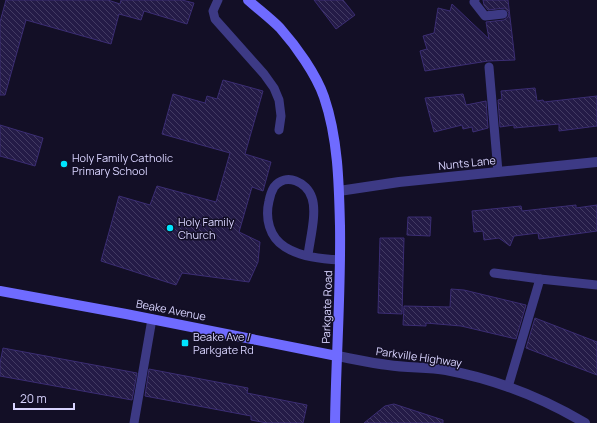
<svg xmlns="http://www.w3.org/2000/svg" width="597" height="423" font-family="Manrope,sans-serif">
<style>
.building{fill:url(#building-back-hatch);stroke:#3b2d73}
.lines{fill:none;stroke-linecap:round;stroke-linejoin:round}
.lane{stroke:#3d3a85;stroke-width:9}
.street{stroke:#3d3a85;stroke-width:10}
.secondary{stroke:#6f6bff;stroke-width:10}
.poi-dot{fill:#00e5ff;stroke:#130f26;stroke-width:1.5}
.labels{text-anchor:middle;stroke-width:3;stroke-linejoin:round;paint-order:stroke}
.poi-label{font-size:11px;fill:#d9d4ff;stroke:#130f26;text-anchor:start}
.street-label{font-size:11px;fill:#d9d4ff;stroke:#130f26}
</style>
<defs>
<pattern id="building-back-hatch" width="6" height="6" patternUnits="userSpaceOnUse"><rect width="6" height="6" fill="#241b47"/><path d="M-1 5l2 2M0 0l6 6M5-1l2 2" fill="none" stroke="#433b63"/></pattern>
</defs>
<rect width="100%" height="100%" fill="#130f26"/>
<g class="building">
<path d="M6,0H108L120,4L121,0H182L194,3L187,24L144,11L141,20L119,14L111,44L26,20L5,95H0V22Z"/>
<path d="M314,0H343L355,15L336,29Z"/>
<path d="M483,0H508L515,60L488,61L425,71L420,51L427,49L423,36L434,33L438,8L450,11L452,4L489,39L486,22L504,20L508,17L509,13L505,8L488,10L484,5Z"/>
<path d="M223,80L263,91L245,154L271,162L263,191L252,187L239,232L260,242L258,262L249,282L182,273L176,285L101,261L119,196L150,205L157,186L216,202L230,153L162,134L173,94L205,103L207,96L217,99Z"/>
<path d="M535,88L537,101L543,100L544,102L597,96V126L559,131V124L514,128V125L500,127L498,100L502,99L501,91Z"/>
<path d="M463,94L466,105L486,101L488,128L473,132L472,127L463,129L462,125L434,132L425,98Z"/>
<path d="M0,125L43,138L35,166L0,156Z"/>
<path d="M576,205V208L597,205V231L539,239L538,233L514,236L510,246L499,238L484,240L483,231L474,232L472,211L521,206L522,211Z"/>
<path d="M408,217H431L430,236L407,235Z"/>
<path d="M380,238H404L402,314L378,313Z"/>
<path d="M451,289L464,290L526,305L516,339L461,326L426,323V326L403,325L404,306L450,307Z"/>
<path d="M535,318L597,342V375L526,348Z"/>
<path d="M3,348L137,373L132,400L0,376V363Z"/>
<path d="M149,369L248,388L247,393L307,405L303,423H267L251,420V416L145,396Z"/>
<path d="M394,404L443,420V423H364L385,406Z"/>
</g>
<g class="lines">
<g class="lane">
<path d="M218,0L213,11L215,19L264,74L274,88L279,100L281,116L279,130"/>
<path d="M475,0L474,2L485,16L503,14"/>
<path d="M489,67L498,172"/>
<path d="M308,255C310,239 317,213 312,198C307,182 286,172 274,187C271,192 270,196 269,201C265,218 269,237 285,247C301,257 322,259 340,260"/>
<path d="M494,273L540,279"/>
<path d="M508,387L540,279L597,285"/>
<path d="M134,423L152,319"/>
</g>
<g class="street">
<path d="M339,191L399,182L597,162"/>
<path d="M337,356C354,359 371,363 388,365C407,368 427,367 446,370C494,379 543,398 585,423"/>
</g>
<g class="secondary">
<path d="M248,0C258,9 270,18 280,28C296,46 316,74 324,97C338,138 339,183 340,226C341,292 336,357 335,423"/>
<path d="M0,291L126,314L337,356"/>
</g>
</g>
<g class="poi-dot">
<circle cx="64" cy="164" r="4"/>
<circle cx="170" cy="228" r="4"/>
<rect x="181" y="339" width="8" height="8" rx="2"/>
</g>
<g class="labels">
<g class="poi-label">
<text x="72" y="162">Holy Family Catholic<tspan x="72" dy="13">Primary School</tspan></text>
<text x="178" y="226">Holy Family<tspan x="178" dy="13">Church</tspan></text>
<text x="193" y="341">Beake Ave /<tspan x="193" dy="13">Parkgate Rd</tspan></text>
</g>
<g class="street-label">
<text transform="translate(467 163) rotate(-6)" y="4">Nunts Lane</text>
<text transform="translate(327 307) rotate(-88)" y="4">Parkgate Road</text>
<text transform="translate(171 310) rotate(11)" y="4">Beake Avenue</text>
<text transform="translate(419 357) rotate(8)" y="4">Parkville Highway</text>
</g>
</g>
<path d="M14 403v6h60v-6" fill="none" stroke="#d9d4ff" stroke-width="2"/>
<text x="20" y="403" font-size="12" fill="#d9d4ff" stroke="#130f26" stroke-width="3" paint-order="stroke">20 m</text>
</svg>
